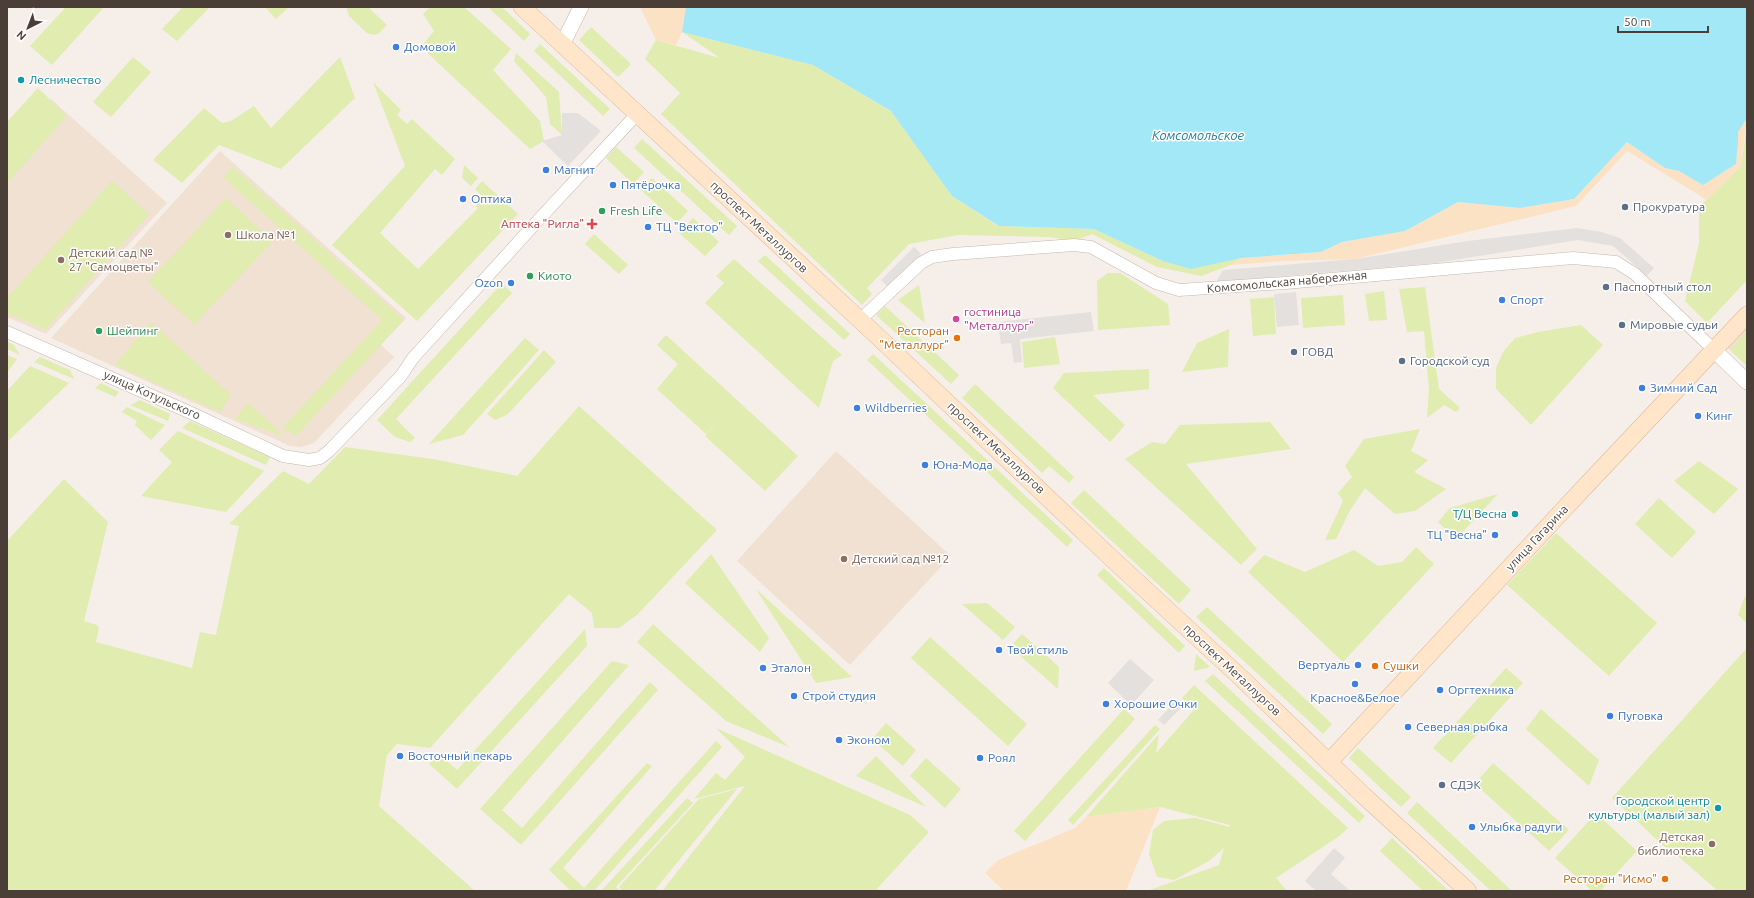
<svg xmlns="http://www.w3.org/2000/svg" width="1754" height="898" font-family="Ubuntu,sans-serif">
<style>
.education{fill:#f0e1d2}
.green{fill:#e0ecb0}
.sand{fill:#fce2c4}
.parking{fill:#e4e0de}
.water{fill:#a2e8f6}
.lines{fill:none;stroke-linecap:round;stroke-linejoin:round}
.minor-casing{stroke:#c5b7ae;stroke-width:13}
.tertiary-casing{stroke:#c5b7ae;stroke-width:16}
.secondary-casing{stroke:#dcba98;stroke-width:18}
.minor{stroke:#fff;stroke-width:12}
.tertiary{stroke:#fff;stroke-width:15}
.secondary{stroke:#ffe6ca;stroke-width:17}
.shop-dot{fill:#3f7fe0;stroke:#fff;stroke-width:1.5}
.culture-dot{fill:#0f9aa8;stroke:#fff;stroke-width:1.5}
.service-dot{fill:#5c6f8a;stroke:#fff;stroke-width:1.5}
.leisure-dot{fill:#2e9e5b;stroke:#fff;stroke-width:1.5}
.health-dot{fill:#e0444e;stroke:#fff;stroke-width:1.5}
.education-dot{fill:#8d6e63;stroke:#fff;stroke-width:1.5}
.hotel-dot{fill:#d1479c;stroke:#fff;stroke-width:1.5}
.food-dot{fill:#e8710a;stroke:#fff;stroke-width:1.5}
.labels{text-anchor:middle;stroke-width:3;stroke-linejoin:round;paint-order:stroke}
.shop-label{font-size:12px;fill:#366cbe;stroke:#fff;text-anchor:start}
.culture-label{font-size:12px;fill:#0d838f;stroke:#fff;text-anchor:end}
.service-label{font-size:12px;fill:#4e5e75;stroke:#fff;text-anchor:start}
.leisure-label{font-size:12px;fill:#27864d;stroke:#fff;text-anchor:start}
.health-label{font-size:12px;fill:#be3a42;stroke:#fff;text-anchor:end}
.street-label{font-size:12px;fill:#4a3e37;stroke:#fff}
.education-label{font-size:12px;fill:#785e54;stroke:#fff;text-anchor:start}
.hotel-label{font-size:12px;fill:#b23c85;stroke:#fff;text-anchor:start}
.food-label{font-size:12px;fill:#c56008;stroke:#fff;text-anchor:end}
.water-label{font-size:13px;font-style:italic;fill:#227e94;stroke:#fff}
</style>
<rect width="100%" height="100%" fill="#f6efe9"/>
<g class="education">
<path d="M51,99L167,203L46,334L7,317V148Z"/>
<path d="M220,151L406,318L381,345L394,357L314,443L302,447L290,446L51,338Z"/>
<path d="M1747,327V366L1728,348Z"/>
<path d="M836,451L951,556L850,665L737,561Z"/>
</g>
<g class="green">
<path d="M66,7H104L52,65L30,46Z"/>
<path d="M183,7H210L177,41L162,29Z"/>
<path d="M265,7H289L276,19Z"/>
<path d="M346,7H368L387,25L378,34L374,35L367,33L349,16Z"/>
<path d="M430,7H464L511,49L493,70L540,121L544,141L530,149L421,47L434,31L423,14Z"/>
<path d="M488,7H502L530,34L524,41Z"/>
<path d="M591,27L631,64L618,77L579,40Z"/>
<path d="M682,32L813,65L892,112L952,196L998,226L1094,229L1163,261L1220,262L1241,258L1231,265L1201,276L1157,267L1092,234L1074,241L1050,237L958,235L909,244L867,288L872,294L862,305L661,114L680,93L645,59L656,40L720,58Z"/>
<path d="M540,44L610,109L603,116L534,51Z"/>
<path d="M516,53L559,92L562,135L550,124L546,97L514,61Z"/>
<path d="M133,57L151,72L111,117L93,102Z"/>
<path d="M340,57L355,98L281,169L219,145L182,183L153,160L204,108L222,123L231,121L254,106L271,128Z"/>
<path d="M373,82L401,110L397,115L407,124L412,119L455,159L442,175L435,169L380,233L418,269L478,208L476,206L483,197L475,189L482,181L518,214L417,321L332,245L405,166Z"/>
<path d="M38,88L67,116L7,183V122Z"/>
<path d="M1747,125V280L1707,323L1685,301L1699,243V207L1741,166Z"/>
<path d="M642,139L737,226L729,235L634,148Z"/>
<path d="M616,147L644,172L633,184L606,158Z"/>
<path d="M464,165L478,178L471,186L462,178Z"/>
<path d="M233,167L404,320L296,436L282,428L382,320L223,177Z"/>
<path d="M652,178L688,211L677,223L641,190Z"/>
<path d="M112,181L149,214L45,330L7,313V298Z"/>
<path d="M226,198L273,241L194,325L148,282Z"/>
<path d="M693,218L719,242L705,256L679,233Z"/>
<path d="M594,234L628,265L619,274L585,244Z"/>
<path d="M765,255L850,334L844,340L758,261Z"/>
<path d="M734,259L842,355L833,361L819,408L705,303L724,283L716,276Z"/>
<path d="M1108,273H1120L1168,304L1170,325L1098,330L1097,281Z"/>
<path d="M502,283L512,293L396,419L415,438L410,442L395,437L377,420Z"/>
<path d="M919,285L925,323L898,300Z"/>
<path d="M1425,287L1439,389L1460,408L1456,412L1444,405L1427,418L1429,389L1424,331L1407,332L1399,289Z"/>
<path d="M1384,291L1387,320L1369,321L1365,294Z"/>
<path d="M1343,295L1345,325L1303,328L1301,298Z"/>
<path d="M1274,297L1276,334L1253,336L1250,299Z"/>
<path d="M885,306L959,375L951,384L876,315Z"/>
<path d="M151,322L231,395L220,412L115,365Z"/>
<path d="M1581,325L1603,345L1531,425L1496,389V368L1503,352L1515,338L1538,332Z"/>
<path d="M1229,329L1228,367L1182,372L1197,343Z"/>
<path d="M1747,331V366L1730,350Z"/>
<path d="M666,335L798,456L765,491L705,436L723,415L706,434L657,389L678,364L657,345Z"/>
<path d="M1055,337L1060,364L1024,368L1022,342Z"/>
<path d="M525,338L539,350L463,435L429,444Z"/>
<path d="M7,342L13,344L20,355L7,349Z"/>
<path d="M544,350L556,362L507,415L495,420L487,414Z"/>
<path d="M873,354L1073,540L1067,547L867,360Z"/>
<path d="M7,355L17,359L7,373Z"/>
<path d="M40,357L70,370L74,379L34,362Z"/>
<path d="M30,366L69,383L7,442V391Z"/>
<path d="M1149,369V389L1093,395L1125,425L1110,442L1053,388L1064,373Z"/>
<path d="M101,383L119,392L115,397L95,388Z"/>
<path d="M975,384L1074,477L1069,483L1049,466L1042,473L962,398Z"/>
<path d="M140,400L170,414L168,421L130,405Z"/>
<path d="M248,403L286,437L235,419Z"/>
<path d="M579,406L717,530L637,615L619,628H594L592,613L569,594L430,748L397,744L387,755L379,806L475,891H7V541L64,479L108,522L84,621L97,625L99,628L96,642L192,668L200,632L216,635L239,526L229,524L283,471L309,484L345,447L433,459L517,476Z"/>
<path d="M127,407L165,425L151,440L135,425L137,421L122,412Z"/>
<path d="M190,421L270,457L266,465L182,428Z"/>
<path d="M1270,422L1291,449L1186,464L1257,549L1241,565L1125,459L1152,442L1165,444L1180,425Z"/>
<path d="M1420,429L1411,451L1428,460L1414,472L1446,489L1415,511L1395,514L1365,488L1349,512L1336,539L1325,540L1343,501L1338,493L1352,477L1345,466L1364,439Z"/>
<path d="M178,431L264,471L226,512L141,496L172,462L159,450Z"/>
<path d="M1699,461L1738,489L1714,514L1674,481Z"/>
<path d="M1084,490L1191,590L1179,604L1071,503Z"/>
<path d="M1498,494L1456,539L1438,522L1450,508Z"/>
<path d="M1659,498L1696,532L1672,558L1635,524Z"/>
<path d="M1556,533L1657,623L1609,676L1507,585Z"/>
<path d="M1416,547L1434,564L1343,662L1248,572L1264,555L1305,572L1354,550L1378,566L1402,562Z"/>
<path d="M711,554L769,638L760,652L685,583Z"/>
<path d="M1104,568L1185,646L1179,653L1097,575Z"/>
<path d="M756,589L852,677L816,683Z"/>
<path d="M1747,595V623L1738,615L1744,598Z"/>
<path d="M987,603L1015,627L1003,640L962,604Z"/>
<path d="M1207,607L1332,724L1323,734L1196,617Z"/>
<path d="M653,624L789,747L726,721L637,642Z"/>
<path d="M585,629L587,646L457,789L429,764L439,754L457,770Z"/>
<path d="M1022,634L1059,667L1058,689L1010,647Z"/>
<path d="M930,637L1027,724L1008,746L911,658Z"/>
<path d="M1747,648V890L1718,891L1671,850L1667,849L1612,798Z"/>
<path d="M1196,654L1210,667L1194,671Z"/>
<path d="M612,661L629,665L502,810L522,828L650,682L658,690L521,845L480,809Z"/>
<path d="M1506,668L1523,683L1451,763L1433,748Z"/>
<path d="M1213,674L1365,816L1359,823L1205,681Z"/>
<path d="M1194,685L1348,828L1338,837L1276,878L1287,891H1147L1219,865L1224,848L1209,861L1174,880L1157,877L1149,854L1153,830L1164,821L1195,818L1230,827V825L1160,807L1086,817L1159,734L1156,753L1194,710L1182,698Z"/>
<path d="M1124,709L1135,719L1025,841L1014,831Z"/>
<path d="M1541,709L1599,760L1589,786L1526,729Z"/>
<path d="M886,723L916,750L903,766L872,739Z"/>
<path d="M1155,725L1160,729L1073,825L1068,820Z"/>
<path d="M716,728L910,815L929,832L875,891H662L745,786L694,799L716,773L725,780L745,757Z"/>
<path d="M716,741L722,747L594,891H571L549,870L647,763L652,766L563,868L584,888Z"/>
<path d="M1358,748L1411,797L1401,807L1349,758Z"/>
<path d="M876,756L926,807L856,776Z"/>
<path d="M926,758L961,789L945,808L910,776Z"/>
<path d="M1493,763L1569,830L1549,851L1475,784Z"/>
<path d="M737,789L654,891H623L619,887L699,799Z"/>
<path d="M687,798L693,803L616,887L620,891H601Z"/>
<path d="M1417,802L1512,891H1491L1407,813Z"/>
<path d="M1596,813L1637,851L1600,891H1592L1555,858Z"/>
<path d="M1392,838L1449,891H1423L1380,851Z"/>
</g>
<g class="sand">
<path d="M640,7H686L682,32L676,45L656,40Z"/>
<path d="M1747,118L1741,166L1707,200L1627,151L1576,206L1355,259L1284,261L1231,265L1241,258L1321,252L1342,242L1405,231L1458,202L1520,208L1574,199L1627,142L1665,168L1679,171L1703,185L1738,141V132Z"/>
<path d="M1160,807L1126,891H1004L985,873L998,860L1075,828L1086,817Z"/>
</g>
<g class="parking">
<path d="M562,113H578L601,131L568,166L542,141L562,135Z"/>
<path d="M1577,228L1602,232L1620,238L1654,268L1647,276L1613,246L1578,240L1436,263L1216,282L1223,270L1355,259L1468,241Z"/>
<path d="M914,247L921,254L888,287L881,280Z"/>
<path d="M1296,292L1299,325L1277,327L1274,294Z"/>
<path d="M1091,312L1094,331L1020,339L1022,362L1014,363L1011,343L1001,344L998,322Z"/>
<path d="M1130,659L1154,680L1131,705L1108,683Z"/>
<path d="M1177,699L1184,705L1164,725L1158,720Z"/>
<path d="M1334,848L1345,858L1331,874L1350,891H1316L1305,881Z"/>
</g>
<path class="water" d="M686,7H1747V118L1738,132V141L1736,164L1703,185L1679,171L1665,168L1627,142L1574,199L1520,208L1458,202L1405,231L1342,242L1321,252L1241,258L1191,269L1163,261L1094,229L999,226L952,196L891,111L813,65L682,32Z"/>
<g class="lines">
<g class="minor-casing">
<g id="minor">
<path d="M860,320L921,263L932,257L953,254L1074,245L1091,247L1156,283L1179,290L1285,283L1573,258L1616,262L1635,274L1714,350"/>
<path d="M7,332L189,412L283,456L309,460L320,458L329,451L401,376L413,358L543,215L637,114"/>
</g>
</g>
<g class="tertiary-casing">
<g id="tertiary">
<path d="M562,45L581,7"/>
<path d="M1714,350L1747,382"/>
</g>
</g>
<g class="secondary-casing">
<g id="secondary">
<path d="M522,7L874,333L1108,555L1237,674L1363,795L1468,891"/>
<path d="M1329,762L1579,493L1747,315"/>
</g>
</g>
<use href="#minor" class="minor"/>
<use href="#tertiary" class="tertiary"/>
<use href="#secondary" class="secondary"/>
</g>
<g class="shop-dot">
<circle cx="396" cy="47" r="4"/>
<circle cx="546" cy="170" r="4"/>
<circle cx="613" cy="185" r="4"/>
<circle cx="463" cy="199" r="4"/>
<circle cx="648" cy="227" r="4"/>
<circle cx="511" cy="283" r="4"/>
<circle cx="1502" cy="300" r="4"/>
<circle cx="1642" cy="388" r="4"/>
<circle cx="857" cy="408" r="4"/>
<circle cx="1698" cy="416" r="4"/>
<circle cx="925" cy="465" r="4"/>
<circle cx="1495" cy="535" r="4"/>
<circle cx="999" cy="650" r="4"/>
<circle cx="1358" cy="665" r="4"/>
<circle cx="763" cy="668" r="4"/>
<circle cx="1355" cy="684" r="4"/>
<circle cx="1440" cy="690" r="4"/>
<circle cx="794" cy="696" r="4"/>
<circle cx="1106" cy="704" r="4"/>
<circle cx="1610" cy="716" r="4"/>
<circle cx="1408" cy="727" r="4"/>
<circle cx="839" cy="740" r="4"/>
<circle cx="400" cy="756" r="4"/>
<circle cx="980" cy="758" r="4"/>
<circle cx="1472" cy="827" r="4"/>
</g>
<g class="culture-dot">
<circle cx="21" cy="80" r="4"/>
<circle cx="1515" cy="514" r="4"/>
<circle cx="1718" cy="808" r="4"/>
</g>
<g class="service-dot">
<circle cx="1625" cy="207" r="4"/>
<circle cx="1606" cy="287" r="4"/>
<circle cx="1622" cy="325" r="4"/>
<circle cx="1294" cy="352" r="4"/>
<circle cx="1402" cy="361" r="4"/>
<circle cx="1442" cy="785" r="4"/>
</g>
<g class="leisure-dot">
<circle cx="602" cy="211" r="4"/>
<circle cx="530" cy="276" r="4"/>
<circle cx="99" cy="331" r="4"/>
</g>
<path class="health-dot" d="M590 218h4v4h4v4h-4v4h-4v-4h-4v-4h4z"/>
<g class="education-dot">
<circle cx="228" cy="235" r="4"/>
<circle cx="61" cy="260" r="4"/>
<circle cx="844" cy="559" r="4"/>
<circle cx="1712" cy="844" r="4"/>
</g>
<circle class="hotel-dot" cx="956" cy="319" r="4"/>
<g class="food-dot">
<circle cx="957" cy="338" r="4"/>
<circle cx="1375" cy="666" r="4"/>
<circle cx="1665" cy="879" r="4"/>
</g>
<g class="labels">
<g class="shop-label">
<text x="404" y="51">Домовой</text>
<text x="554" y="174">Магнит</text>
<text x="621" y="189">Пятёрочка</text>
<text x="471" y="203">Оптика</text>
<text x="656" y="231">ТЦ "Вектор"</text>
<text x="503" y="287" text-anchor="end">Ozon</text>
<text x="1510" y="304">Спорт</text>
<text x="1650" y="392">Зимний Сад</text>
<text x="865" y="412">Wildberries</text>
<text x="1706" y="420">Кинг</text>
<text x="933" y="469">Юна-Мода</text>
<text x="1487" y="539" text-anchor="end">ТЦ "Весна"</text>
<text x="1007" y="654">Твой стиль</text>
<text x="1350" y="669" text-anchor="end">Вертуаль</text>
<text x="771" y="672">Эталон</text>
<text x="1448" y="694">Оргтехника</text>
<text x="802" y="700">Строй студия</text>
<text x="1355" y="702" text-anchor="middle">Красное&amp;Белое</text>
<text x="1114" y="708">Хорошие Очки</text>
<text x="1618" y="720">Пуговка</text>
<text x="1416" y="731">Северная рыбка</text>
<text x="847" y="744">Эконом</text>
<text x="408" y="760">Восточный пекарь</text>
<text x="988" y="762">Роял</text>
<text x="1480" y="831">Улыбка радуги</text>
</g>
<g class="culture-label">
<text x="29" y="84" text-anchor="start">Лесничество</text>
<text x="1507" y="518">Т/Ц Весна</text>
<text x="1710" y="805">Городской центр<tspan x="1710" dy="14">культуры (малый зал)</tspan></text>
</g>
<g class="service-label">
<text x="1633" y="211">Прокуратура</text>
<text x="1614" y="291">Паспортный стол</text>
<text x="1630" y="329">Мировые судьи</text>
<text x="1302" y="356">ГОВД</text>
<text x="1410" y="365">Городской суд</text>
<text x="1450" y="789">СДЭК</text>
</g>
<g class="leisure-label">
<text x="610" y="215">Fresh Life</text>
<text x="538" y="280">Киото</text>
<text x="107" y="335">Шейпинг</text>
</g>
<g class="health-label">
<text x="584" y="228">Аптека "Ригла"</text>
</g>
<g class="street-label">
<text transform="translate(759 227) rotate(43)" y="4">проспект Металлургов</text>
<text transform="translate(1287 282) rotate(-5)" y="4">Комсомольская набережная</text>
<text transform="translate(152 395) rotate(24)" y="4">улица Котульского</text>
<text transform="translate(996 448) rotate(43)" y="4">проспект Металлургов</text>
<text transform="translate(1537 538) rotate(-47)" y="4">улица Гагарина</text>
<text transform="translate(1232 670) rotate(43)" y="4">проспект Металлургов</text>
</g>
<g class="education-label">
<text x="236" y="239">Школа №1</text>
<text x="69" y="257">Детский сад №<tspan x="69" dy="14">27 "Самоцветы"</tspan></text>
<text x="852" y="563">Детский сад №12</text>
<text x="1704" y="841" text-anchor="end">Детская<tspan x="1704" dy="14">библиотека</tspan></text>
</g>
<g class="hotel-label">
<text x="964" y="316">гостиница<tspan x="964" dy="14">"Металлург"</tspan></text>
</g>
<g class="food-label">
<text x="949" y="335">Ресторан<tspan x="949" dy="14">"Металлург"</tspan></text>
<text x="1383" y="670" text-anchor="start">Сушки</text>
<text x="1657" y="883">Ресторан "Исмо"</text>
</g>
<g class="water-label">
<text x="1198" y="140">Комсомольское</text>
</g>
</g>
<rect width="1754" height="898" fill="none" stroke="#4a3e37" stroke-width="16"/>
<g transform="translate(28 28) rotate(222)" stroke="#ffffff" stroke-width="3" paint-order="stroke">
<path d="M0-3L7 15L0 10L-7 15Z" fill="#4a3e37"/>
<text y="-6" font-size="11" font-weight="bold" text-anchor="middle" fill="#4a3e37">N</text>
</g>
<path d="M1618 26v6h90v-6" fill="none" stroke="#4a3e37" stroke-width="2"/>
<text x="1624" y="26" font-size="12" fill="#4a3e37" stroke="#ffffff" stroke-width="3" paint-order="stroke">50 m</text>
</svg>
